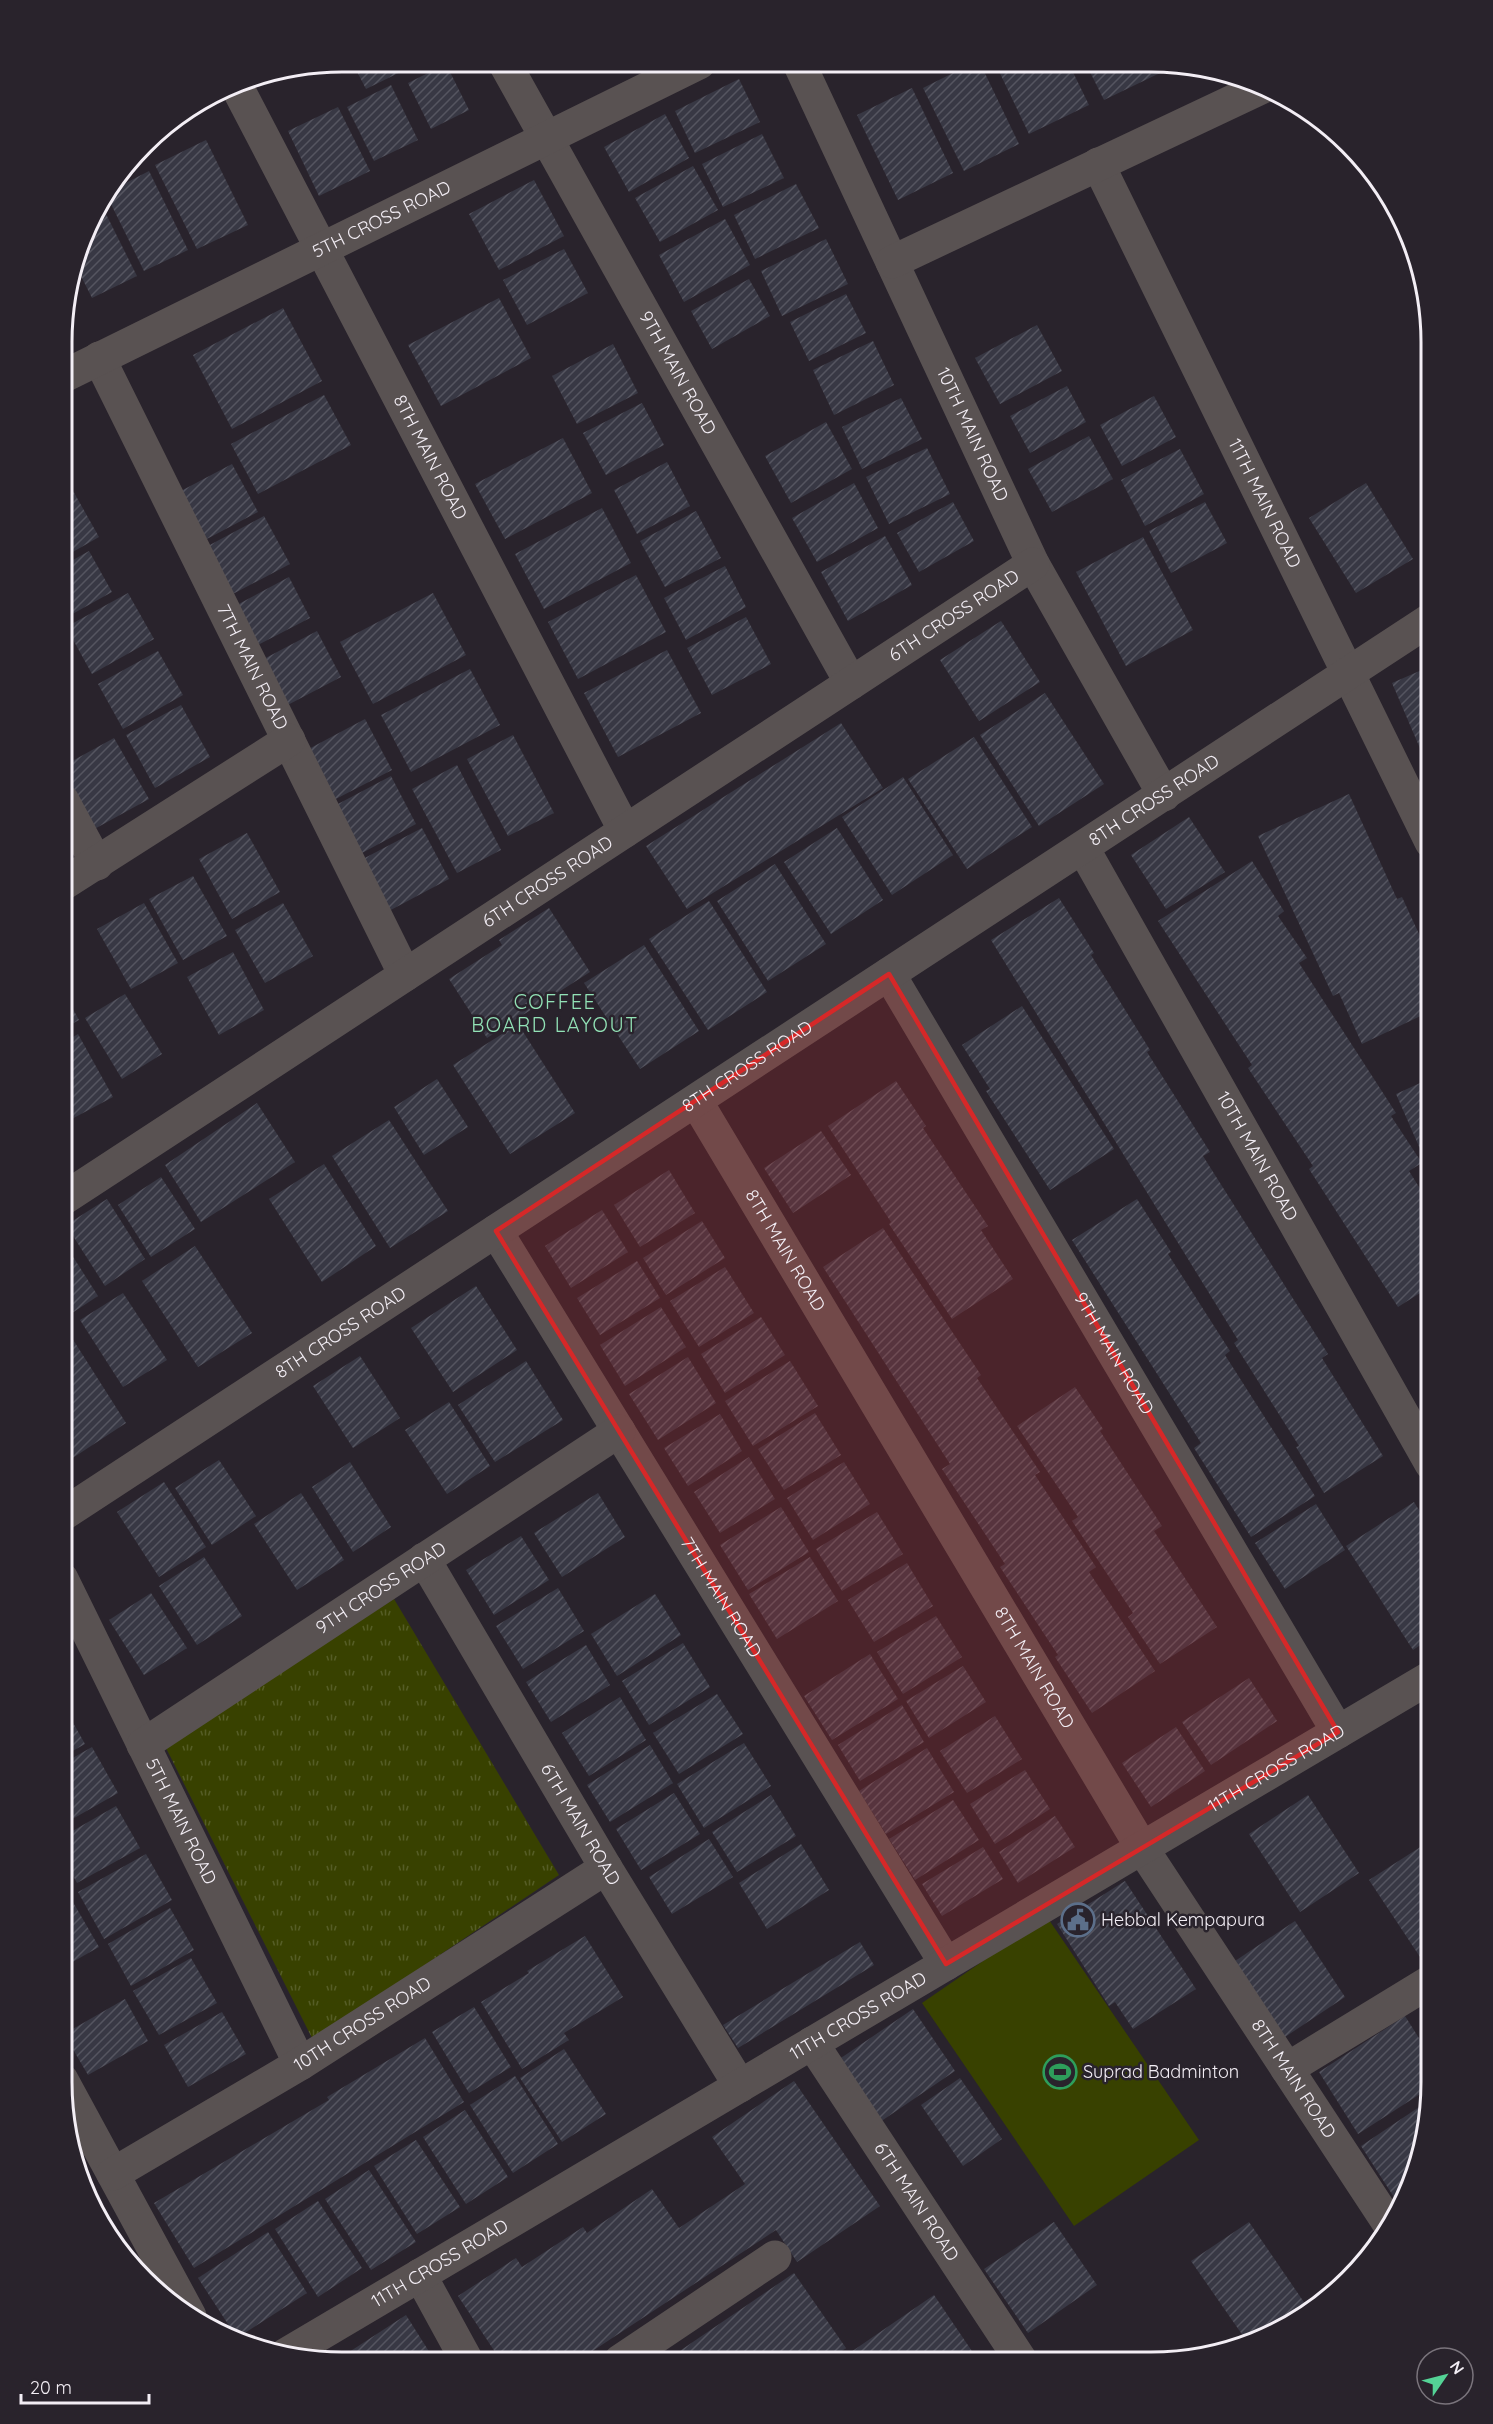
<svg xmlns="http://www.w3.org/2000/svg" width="1493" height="2424" font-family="Quicksand,sans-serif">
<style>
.grass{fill:url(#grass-tufts)}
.pitch{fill:#384100}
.building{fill:url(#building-hatch)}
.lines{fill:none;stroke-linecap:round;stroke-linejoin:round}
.street{stroke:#595252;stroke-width:33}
.marked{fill:#d62828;fill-opacity:0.2;stroke:#d62828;stroke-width:4.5;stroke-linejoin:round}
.labels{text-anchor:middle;stroke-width:5;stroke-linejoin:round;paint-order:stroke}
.street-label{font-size:18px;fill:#f3eef5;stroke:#29232c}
.poi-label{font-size:18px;fill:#f3eef5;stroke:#29232c;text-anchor:start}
.neighbourhood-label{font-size:20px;letter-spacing:1.5px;fill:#92e2b6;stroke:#29232c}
.rim{fill:none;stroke:#f3eef5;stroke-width:3}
</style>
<defs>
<pattern id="grass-tufts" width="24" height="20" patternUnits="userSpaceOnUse" patternTransform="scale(1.5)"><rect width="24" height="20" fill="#384100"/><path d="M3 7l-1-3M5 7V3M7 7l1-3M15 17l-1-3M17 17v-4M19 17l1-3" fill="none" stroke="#555d26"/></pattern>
<pattern id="building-hatch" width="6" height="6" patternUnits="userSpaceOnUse" patternTransform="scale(1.5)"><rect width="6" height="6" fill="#383844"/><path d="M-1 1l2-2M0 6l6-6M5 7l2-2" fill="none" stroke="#555560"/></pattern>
</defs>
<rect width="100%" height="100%" fill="#29232c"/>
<path class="grass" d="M394,1599L559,1875L313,2040L165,1746Z"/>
<path class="pitch" d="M1047,1917L1199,2140L1074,2226L922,2003Z"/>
<g class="building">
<path d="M352,62H421L366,89Z"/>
<path d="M973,63H980L1019,144L964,171L923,88Z"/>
<path d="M995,63L1069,64L1089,105L1029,134Z"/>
<path d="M446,64L469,110L431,129L408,83Z"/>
<path d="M1086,64H1158L1162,72L1104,100Z"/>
<path d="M739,79L760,122L695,153L675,111Z"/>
<path d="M391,85L418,140L374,161L347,107Z"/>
<path d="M912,88L953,173L898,200L857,115Z"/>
<path d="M338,107L370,171L319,196L288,131Z"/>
<path d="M665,114L689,158L629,192L604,147Z"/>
<path d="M762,134L784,178L723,207L702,164Z"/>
<path d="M206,140L248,225L197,249L155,165Z"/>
<path d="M693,166L718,210L660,242L635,198Z"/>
<path d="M149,171L188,250L144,271L107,196L112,190Z"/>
<path d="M534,180L564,236L499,270L469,214Z"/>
<path d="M796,184L819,228L755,259L734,215Z"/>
<path d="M101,204L137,276L92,298L76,266L91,218Z"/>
<path d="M725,219L750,265L684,302L659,255Z"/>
<path d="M826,239L848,284L782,316L761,271Z"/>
<path d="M564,249L588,293L527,325L503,280Z"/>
<path d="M749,279L770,316L712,349L691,311Z"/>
<path d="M846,294L866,333L809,361L790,322Z"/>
<path d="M499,298L531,358L441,406L408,345Z"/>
<path d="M283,308L322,381L232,429L193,355Z"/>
<path d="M1037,325L1062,371L1000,404L975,358Z"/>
<path d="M873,341L894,385L834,415L813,370Z"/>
<path d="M613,344L638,393L577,424L552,376Z"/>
<path d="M1067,386L1086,422L1030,453L1010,416Z"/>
<path d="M324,395L351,445L258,494L231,444Z"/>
<path d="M1154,396L1176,437L1122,466L1100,425Z"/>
<path d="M901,398L922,439L862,469L842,427Z"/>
<path d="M642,403L664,445L606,475L583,433Z"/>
<path d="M826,422L852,469L791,503L765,456Z"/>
<path d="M1089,436L1113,479L1052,512L1028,469Z"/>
<path d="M563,438L592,493L505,539L475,484Z"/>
<path d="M927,448L950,494L889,524L866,477Z"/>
<path d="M1180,449L1204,494L1145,526L1121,480Z"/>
<path d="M64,461L73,478L64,483Z"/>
<path d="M667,462L690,506L637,534L614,490Z"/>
<path d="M232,464L258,512L205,540L179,492Z"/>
<path d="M854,483L878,528L817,562L792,518Z"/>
<path d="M1366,483L1413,559L1356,593L1309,518Z"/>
<path d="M72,489L99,537L64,557V493Z"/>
<path d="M953,502L974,541L919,572L897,533Z"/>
<path d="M1205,502L1227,543L1171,573L1149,531Z"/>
<path d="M602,508L631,563L544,609L515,554Z"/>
<path d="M696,511L721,558L665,587L640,541Z"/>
<path d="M264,516L290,564L231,595L206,547Z"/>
<path d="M885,536L912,585L848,621L821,572Z"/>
<path d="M1143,537L1193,630L1126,666L1076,572Z"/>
<path d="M89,551L112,592L67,617L63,612L64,565Z"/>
<path d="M725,566L746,607L686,640L664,598Z"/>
<path d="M636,575L666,632L578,679L548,622Z"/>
<path d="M289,577L310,618L254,647L233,607Z"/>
<path d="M128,593L154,639L92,674L66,627Z"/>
<path d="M433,593L466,655L373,704L340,642Z"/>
<path d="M746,617L771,664L712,695L687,648Z"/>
<path d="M1001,621L1040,682L979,721L940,660Z"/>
<path d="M317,631L341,677L282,708L258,662Z"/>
<path d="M667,650L701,713L618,757L584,693Z"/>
<path d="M158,651L183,695L123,729L98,684Z"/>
<path d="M1431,666V749L1422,753L1392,683Z"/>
<path d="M470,669L500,725L411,772L381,715Z"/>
<path d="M1045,693L1104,784L1039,826L980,735Z"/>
<path d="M181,705L210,757L155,788L126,735Z"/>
<path d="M365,719L392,770L330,802L303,752Z"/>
<path d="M841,723L883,788L687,909L646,846Z"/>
<path d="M513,735L554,813L508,836L467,759Z"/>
<path d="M974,737L1032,827L967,869L908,779Z"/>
<path d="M114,738L149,799L89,832L63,785V766Z"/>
<path d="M457,765L501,850L457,873L412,789Z"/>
<path d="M391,776L416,824L362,853L336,805Z"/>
<path d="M903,777L953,855L892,895L842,817Z"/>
<path d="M1349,794L1397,899L1402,897L1431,960V1011L1362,1044L1339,993L1333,996L1258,836Z"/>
<path d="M1189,817L1225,872L1166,909L1131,855Z"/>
<path d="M422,828L449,879L387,912L359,861Z"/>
<path d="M837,828L883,900L831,934L784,862Z"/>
<path d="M247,833L280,892L232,919L199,859Z"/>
<path d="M1252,861L1284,911L1278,916L1307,958L1299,963L1396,1113L1391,1116L1422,1163L1409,1171L1431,1206V1286L1398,1307L1309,1169L1313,1166L1248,1068L1252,1065L1158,921Z"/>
<path d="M775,864L826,944L768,981L717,901Z"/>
<path d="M193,876L227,936L183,960L149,899Z"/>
<path d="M1059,898L1094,953L1091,955L1150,1050L1147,1052L1210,1152L1203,1156L1328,1354L1322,1358L1383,1456L1324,1493L1296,1447L1299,1446L1234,1343L1238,1340L991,940Z"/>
<path d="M709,901L767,992L708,1030L649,939Z"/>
<path d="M144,903L178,963L131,989L97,929Z"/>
<path d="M283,903L313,956L265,983L235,930Z"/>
<path d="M549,908L590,972L487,1038L449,979L502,945L499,940Z"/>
<path d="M644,945L699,1031L640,1069L584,983Z"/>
<path d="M233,952L264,1010L219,1035L187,977Z"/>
<path d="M63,991L79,1020L63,1029Z"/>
<path d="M125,994L162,1054L122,1079L85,1018Z"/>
<path d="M1022,1006L1114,1149L1050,1190L986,1091L990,1089L962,1045Z"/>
<path d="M518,1024L575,1113L510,1154L453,1065Z"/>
<path d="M78,1034L113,1097L68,1121L63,1112V1043Z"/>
<path d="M1431,1078V1174L1396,1094Z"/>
<path d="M437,1079L468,1127L424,1155L394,1107Z"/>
<path d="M896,1081L926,1126L923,1128L988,1226L981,1230L1013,1279L952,1319L889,1224L891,1222L828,1126Z"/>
<path d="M257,1103L295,1162L201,1222L165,1165Z"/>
<path d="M389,1120L448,1211L390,1248L332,1156Z"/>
<path d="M821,1131L851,1175L793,1213L764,1168Z"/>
<path d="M324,1164L376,1246L322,1282L269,1199Z"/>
<path d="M669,1170L695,1213L640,1247L614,1205Z"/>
<path d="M161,1177L195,1229L151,1257L118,1205Z"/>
<path d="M107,1199L145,1259L105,1286L66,1225Z"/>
<path d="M1137,1199L1171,1252L1168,1254L1230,1351L1225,1355L1315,1496L1251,1537L1194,1448L1201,1443L1072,1240Z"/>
<path d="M602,1210L628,1252L571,1288L545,1246Z"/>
<path d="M702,1221L725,1258L666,1295L643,1258Z"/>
<path d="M883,1228L981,1375L977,1378L1040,1472L1035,1475L1096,1567L1089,1572L1155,1671L1092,1713L1055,1657L1058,1655L1000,1567L1005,1564L942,1469L950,1464L823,1267Z"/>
<path d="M63,1241L98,1296L63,1319Z"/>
<path d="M195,1246L252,1333L198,1367L142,1281Z"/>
<path d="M637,1261L660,1298L600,1335L577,1298Z"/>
<path d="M725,1267L754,1313L699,1347L670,1301Z"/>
<path d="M476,1286L517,1350L453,1392L411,1328Z"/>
<path d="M123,1293L167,1360L123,1387L80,1320Z"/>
<path d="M661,1307L686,1347L625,1386L600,1345Z"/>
<path d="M761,1317L785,1355L725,1393L701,1354Z"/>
<path d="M65,1327L126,1423L62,1465L63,1328Z"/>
<path d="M360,1356L400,1418L353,1448L313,1386Z"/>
<path d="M688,1357L716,1403L658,1440L629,1394Z"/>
<path d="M526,1361L563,1420L495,1462L458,1405Z"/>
<path d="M790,1361L818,1406L753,1446L725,1401Z"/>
<path d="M1431,1361V1377L1424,1365Z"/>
<path d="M1075,1387L1103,1429L1100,1431L1162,1526L1154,1531L1217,1627L1160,1664L1128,1617L1133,1613L1072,1521L1078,1517L1017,1426Z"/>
<path d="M449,1402L490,1466L447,1494L405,1430Z"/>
<path d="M815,1413L841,1455L784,1490L758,1449Z"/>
<path d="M720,1414L742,1451L688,1486L664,1448Z"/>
<path d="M749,1457L775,1499L720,1533L694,1492Z"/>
<path d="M219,1460L256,1516L212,1545L175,1488Z"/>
<path d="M350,1462L391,1527L353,1552L312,1487Z"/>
<path d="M844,1462L870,1504L813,1540L787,1498Z"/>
<path d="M164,1482L206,1547L159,1577L117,1512Z"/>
<path d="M301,1493L344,1560L297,1590L254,1524Z"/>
<path d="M598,1493L625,1537L562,1577L534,1533Z"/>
<path d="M1414,1502L1431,1529V1638L1413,1650L1346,1546Z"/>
<path d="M1316,1504L1345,1550L1285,1589L1255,1543Z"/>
<path d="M781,1507L809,1552L748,1590L720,1545Z"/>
<path d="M877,1512L903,1554L842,1591L816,1549Z"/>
<path d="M521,1536L549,1580L494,1615L466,1570Z"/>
<path d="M204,1557L242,1616L197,1645L159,1586Z"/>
<path d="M810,1557L838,1601L777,1639L749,1594Z"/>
<path d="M907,1563L933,1606L874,1642L848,1600Z"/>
<path d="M558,1588L584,1631L523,1669L496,1626Z"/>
<path d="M151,1593L187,1648L144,1675L109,1620Z"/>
<path d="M655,1594L681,1635L617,1676L591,1634Z"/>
<path d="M936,1616L962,1657L903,1694L877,1652Z"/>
<path d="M683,1643L710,1687L649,1725L622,1681Z"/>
<path d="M586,1645L610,1685L551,1722L526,1682Z"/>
<path d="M870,1654L898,1699L832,1740L804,1696Z"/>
<path d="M963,1666L986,1702L929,1738L906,1701Z"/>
<path d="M1249,1678L1277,1721L1211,1765L1182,1722Z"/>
<path d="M717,1694L743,1734L679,1774L653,1733Z"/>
<path d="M620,1697L646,1740L589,1776L562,1733Z"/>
<path d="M62,1703L85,1744L62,1757Z"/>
<path d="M902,1705L924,1742L860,1781L838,1745Z"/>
<path d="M995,1716L1022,1759L967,1793L940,1751Z"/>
<path d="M1176,1727L1205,1771L1151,1807L1122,1763Z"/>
<path d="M744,1743L771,1786L704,1828L677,1784Z"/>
<path d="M650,1745L673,1783L610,1822L587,1785Z"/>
<path d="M92,1747L118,1793L62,1825V1764Z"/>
<path d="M927,1748L954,1792L886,1834L859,1791Z"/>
<path d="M1025,1770L1050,1809L995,1844L970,1804Z"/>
<path d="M674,1793L700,1834L641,1870L616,1829Z"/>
<path d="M771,1795L796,1836L737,1872L712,1832Z"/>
<path d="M1308,1795L1359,1873L1300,1912L1249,1834Z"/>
<path d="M953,1800L979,1840L915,1880L889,1839Z"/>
<path d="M116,1806L140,1848L77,1883L62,1856V1837Z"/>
<path d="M1055,1816L1075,1847L1018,1883L999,1852Z"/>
<path d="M709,1839L733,1877L672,1914L649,1877Z"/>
<path d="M801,1844L829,1890L767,1929L739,1883Z"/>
<path d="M1425,1844L1431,1854V1954L1422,1960L1369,1880Z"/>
<path d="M983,1847L1003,1879L942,1916L922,1884Z"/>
<path d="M146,1854L172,1900L104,1939L78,1892Z"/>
<path d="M62,1873L69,1886L62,1890Z"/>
<path d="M1125,1881L1196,1989L1133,2029L1115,2002L1109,2006L1057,1924Z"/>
<path d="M70,1897L99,1947L62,1968V1902Z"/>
<path d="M170,1908L194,1950L131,1986L108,1944Z"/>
<path d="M1295,1921L1345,1997L1285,2037L1235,1961Z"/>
<path d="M585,1936L623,1997L564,2033L569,2040L522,2069L481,2002L529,1973L527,1971Z"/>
<path d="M860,1942L874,1965L738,2048L723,2025Z"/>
<path d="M191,1958L217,2003L159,2035L133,1991Z"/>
<path d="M125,1999L148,2041L88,2075L64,2034Z"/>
<path d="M1431,2003V2028L1420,2011Z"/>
<path d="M474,2007L511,2067L469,2093L432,2032Z"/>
<path d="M913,2009L955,2071L880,2122L838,2060Z"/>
<path d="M222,2012L246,2054L188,2087L164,2045Z"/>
<path d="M1405,2016L1431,2057V2087L1358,2134L1319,2072Z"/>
<path d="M425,2038L464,2102L194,2268L154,2203L329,2100L327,2097Z"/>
<path d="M564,2049L606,2114L562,2142L520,2078Z"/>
<path d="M515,2076L558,2144L513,2173L470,2105Z"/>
<path d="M960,2078L1002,2139L963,2166L921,2105Z"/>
<path d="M794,2081L880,2206L797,2262L776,2230L582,2358L579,2353L567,2361H501L458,2296L516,2258L522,2267L583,2227L587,2233L652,2189L679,2228L745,2184L712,2137Z"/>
<path d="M1431,2099L1417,2173L1399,2205L1361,2146Z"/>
<path d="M465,2110L508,2177L466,2204L423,2137Z"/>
<path d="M416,2140L460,2207L417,2234L374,2166Z"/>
<path d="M369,2170L416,2242L371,2270L325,2199Z"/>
<path d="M318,2201L362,2268L318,2297L275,2229Z"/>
<path d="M1054,2222L1097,2285L1028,2333L984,2269Z"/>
<path d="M1249,2222L1308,2308L1269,2335L1258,2341L1248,2343L1191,2261Z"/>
<path d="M268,2232L307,2293L237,2338L198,2278Z"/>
<path d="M794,2273L846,2348L827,2362L665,2361Z"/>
<path d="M934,2295L978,2360L976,2362H858L851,2352Z"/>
<path d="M406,2315L435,2361L350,2360L346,2354Z"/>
<path d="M342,2353L347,2360H330Z"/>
</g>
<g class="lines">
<g class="street">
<path id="s1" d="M504,62L851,683"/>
<path id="s2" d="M799,63L1033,564L1164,795"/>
<path id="s3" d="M235,83L625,831"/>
<path id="s4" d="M1098,164L1431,842"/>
<path d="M892,262L1265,86"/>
<path id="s5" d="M99,358L405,975"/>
<path id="s6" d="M64,376L699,63"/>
<path d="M63,801L97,864"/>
<path id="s7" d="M1083,848L1431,1464"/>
<path d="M63,884L289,740"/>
<path id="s8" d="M889,974L1338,1732"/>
<path id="s9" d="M696,1101L1142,1848L1389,2224"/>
<path id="s10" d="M63,1199L1033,564"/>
<path id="s11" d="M496,1231L946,1964"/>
<path id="s12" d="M62,1515L1431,619"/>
<path id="s13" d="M424,1559L606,1868L740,2086"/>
<path id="s14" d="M62,1579L300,2064"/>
<path id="s15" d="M143,1745L619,1431"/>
<path id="s16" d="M812,2043L1022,2362"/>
<path d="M1287,2069L1431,1981"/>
<path d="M62,2080L190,2316"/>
<path id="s17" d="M113,2174L300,2064L606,1868"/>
<path d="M420,2275L467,2361"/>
<path id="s18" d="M285,2355L1431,1677"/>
<path d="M620,2361L775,2257"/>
</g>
</g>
<path class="marked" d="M889,974L1338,1732L946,1964L496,1231Z"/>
<defs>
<g id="civic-ring" transform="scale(1.725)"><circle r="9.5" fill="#29232c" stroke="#5c6f8a" stroke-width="1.5"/><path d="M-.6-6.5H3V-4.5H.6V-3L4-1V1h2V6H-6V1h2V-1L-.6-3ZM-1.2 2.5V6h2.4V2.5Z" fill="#5c6f8a"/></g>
<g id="stadium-ring" transform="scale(1.725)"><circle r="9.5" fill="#29232c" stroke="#2e9e5b" stroke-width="1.5"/><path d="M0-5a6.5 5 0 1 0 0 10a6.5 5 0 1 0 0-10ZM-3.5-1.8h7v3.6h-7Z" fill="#2e9e5b"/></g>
</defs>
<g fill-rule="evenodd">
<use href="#civic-ring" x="1078" y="1920"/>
<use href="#stadium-ring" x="1060" y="2072"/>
</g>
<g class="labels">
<g class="street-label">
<text dy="6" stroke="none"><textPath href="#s6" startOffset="354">5TH CROSS ROAD</textPath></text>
<text dy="6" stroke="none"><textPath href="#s1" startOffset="356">9TH MAIN ROAD</textPath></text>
<text dy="6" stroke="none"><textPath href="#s2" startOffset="410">10TH MAIN ROAD</textPath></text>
<text dy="6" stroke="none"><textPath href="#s3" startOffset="422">8TH MAIN ROAD</textPath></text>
<text dy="6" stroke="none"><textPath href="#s4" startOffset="378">11TH MAIN ROAD</textPath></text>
<text dy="6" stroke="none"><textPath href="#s10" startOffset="1065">6TH CROSS ROAD</textPath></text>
<text dy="6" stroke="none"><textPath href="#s5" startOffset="345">7TH MAIN ROAD</textPath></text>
<text dy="6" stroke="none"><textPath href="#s12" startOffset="1305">8TH CROSS ROAD</textPath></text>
<text dy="6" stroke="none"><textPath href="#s10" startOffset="579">6TH CROSS ROAD</textPath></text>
<text dy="6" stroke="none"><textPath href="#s12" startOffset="819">8TH CROSS ROAD</textPath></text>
<text dy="6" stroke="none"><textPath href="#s7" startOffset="354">10TH MAIN ROAD</textPath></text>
<text dy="6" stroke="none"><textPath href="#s9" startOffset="174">8TH MAIN ROAD</textPath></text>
<text dy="6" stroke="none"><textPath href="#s12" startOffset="333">8TH CROSS ROAD</textPath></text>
<text dy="6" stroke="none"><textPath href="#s8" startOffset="441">9TH MAIN ROAD</textPath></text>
<text dy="6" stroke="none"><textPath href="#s15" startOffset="285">9TH CROSS ROAD</textPath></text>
<text dy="6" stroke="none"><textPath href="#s11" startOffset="430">7TH MAIN ROAD</textPath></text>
<text dy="6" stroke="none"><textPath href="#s9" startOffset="660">8TH MAIN ROAD</textPath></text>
<text dy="6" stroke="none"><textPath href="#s18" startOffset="1152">11TH CROSS ROAD</textPath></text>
<text dy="6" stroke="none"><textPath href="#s14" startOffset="270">5TH MAIN ROAD</textPath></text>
<text dy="6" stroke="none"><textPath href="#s13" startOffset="308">6TH MAIN ROAD</textPath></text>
<text dy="6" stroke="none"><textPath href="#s18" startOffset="666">11TH CROSS ROAD</textPath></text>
<text dy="6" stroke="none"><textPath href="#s17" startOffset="291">10TH CROSS ROAD</textPath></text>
<text dy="6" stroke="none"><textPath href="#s9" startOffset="1146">8TH MAIN ROAD</textPath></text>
<text dy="6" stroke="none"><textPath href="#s16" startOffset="190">6TH MAIN ROAD</textPath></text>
<text dy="6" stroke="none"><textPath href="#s18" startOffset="180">11TH CROSS ROAD</textPath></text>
</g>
<g class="poi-label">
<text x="1101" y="1926">Hebbal Kempapura</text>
<text x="1083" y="2078">Suprad Badminton</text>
</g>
<g class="neighbourhood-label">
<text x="555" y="1009">COFFEE<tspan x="555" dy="23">BOARD LAYOUT</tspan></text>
</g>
</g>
<path d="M0 0H1493V2424H0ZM342 72H1151A270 270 0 0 1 1421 342V2082A270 270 0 0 1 1151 2352H342A270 270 0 0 1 72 2082V342A270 270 0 0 1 342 72Z" fill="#29232c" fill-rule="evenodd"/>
<path class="rim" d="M342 72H1151A270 270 0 0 1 1421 342V2082A270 270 0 0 1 1151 2352H342A270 270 0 0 1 72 2082V342A270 270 0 0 1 342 72Z"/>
<g transform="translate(1445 2376) rotate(55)"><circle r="28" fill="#29232c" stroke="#7a747c" stroke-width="1.5"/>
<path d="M0-4.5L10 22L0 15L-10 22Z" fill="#54d396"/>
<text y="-9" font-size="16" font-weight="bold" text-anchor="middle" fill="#f3eef5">N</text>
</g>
<path d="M21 2394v9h128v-9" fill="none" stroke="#f3eef5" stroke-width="3"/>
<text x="30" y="2394" font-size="18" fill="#f3eef5" stroke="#29232c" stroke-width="4.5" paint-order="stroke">20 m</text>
</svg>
